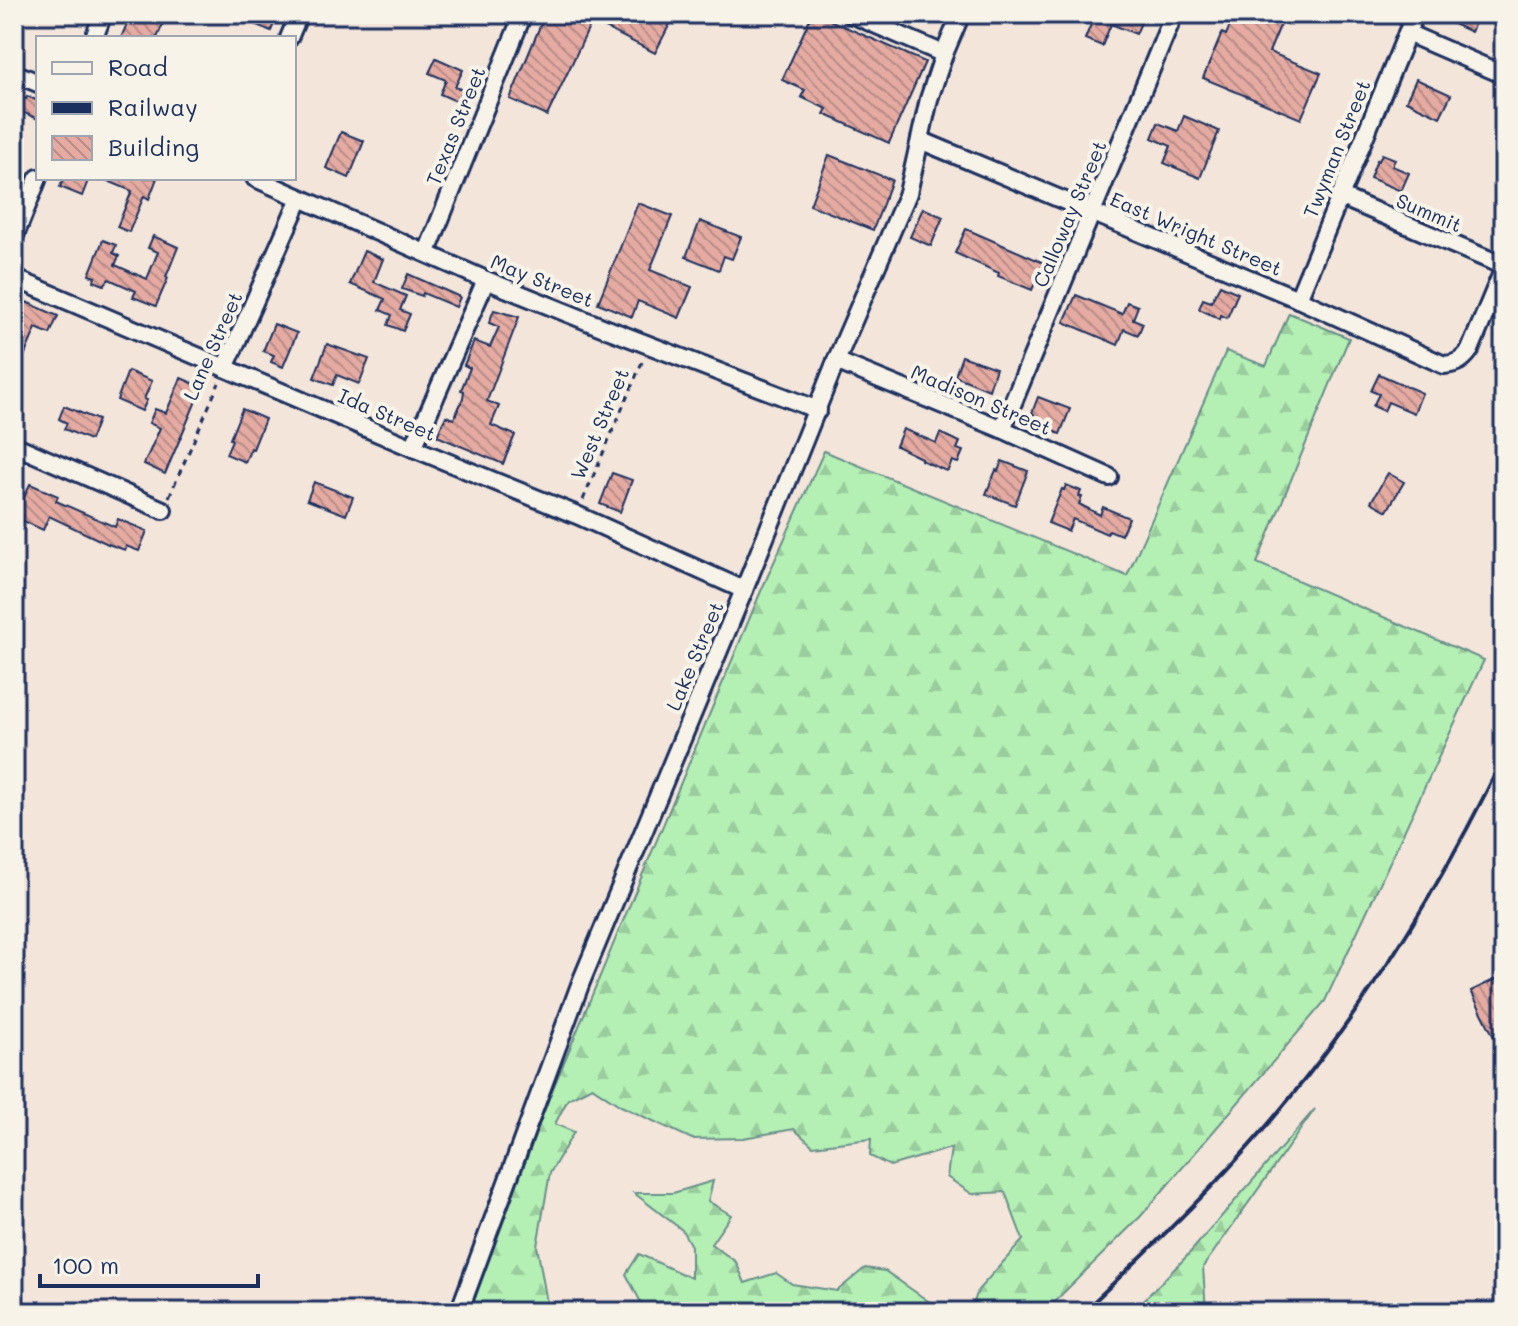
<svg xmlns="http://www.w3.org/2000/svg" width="1518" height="1326" font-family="Mali,sans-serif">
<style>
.forest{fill:url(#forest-firs);stroke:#688f89;stroke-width:2}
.building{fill:url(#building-back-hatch);stroke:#1b2f5e;stroke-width:2}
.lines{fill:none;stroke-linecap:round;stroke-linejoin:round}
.minor-casing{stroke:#1b2f5e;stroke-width:22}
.path{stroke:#1b2f5e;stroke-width:3;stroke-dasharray:6 6;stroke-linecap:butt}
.minor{stroke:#f7f3e8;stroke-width:16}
.rail{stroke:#1b2f5e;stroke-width:4}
.labels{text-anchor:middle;stroke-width:8;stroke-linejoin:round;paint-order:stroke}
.street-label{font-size:20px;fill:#1b2f5e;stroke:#f7f3e8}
</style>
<defs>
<pattern id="forest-firs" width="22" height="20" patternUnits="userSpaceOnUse" patternTransform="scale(2)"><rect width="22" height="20" fill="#b4efb4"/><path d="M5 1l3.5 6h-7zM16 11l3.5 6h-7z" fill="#9acd9d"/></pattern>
<pattern id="building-back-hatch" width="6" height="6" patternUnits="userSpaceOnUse" patternTransform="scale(2)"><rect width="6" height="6" fill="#e5aba2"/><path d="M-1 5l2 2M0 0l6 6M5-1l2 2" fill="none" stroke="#b98c87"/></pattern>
</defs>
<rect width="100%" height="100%" fill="#f3e5da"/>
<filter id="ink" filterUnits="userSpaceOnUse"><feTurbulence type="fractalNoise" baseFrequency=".0125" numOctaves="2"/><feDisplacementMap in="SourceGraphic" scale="16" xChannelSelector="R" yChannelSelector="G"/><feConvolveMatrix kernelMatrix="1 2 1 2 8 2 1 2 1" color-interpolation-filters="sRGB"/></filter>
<g filter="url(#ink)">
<g class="forest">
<path d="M1289,313L1349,338L1257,563L1484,660L1325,1001L1141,1216L1044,1312H971L978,1290L1023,1240L1005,1192L972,1194L947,1177L951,1148L890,1166L870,1156L871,1139L813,1146L794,1129L743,1138L692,1139L621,1106L592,1087L568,1099L555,1124L574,1132L550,1173L537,1246L547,1303L559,1312H470L549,1098L761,591L824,451L1127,576L1226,351L1266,366Z"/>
<path d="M1315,1109L1203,1267L1206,1312H1132L1187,1256Z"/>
<path d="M713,1181L708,1201L731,1215L711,1244L736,1262L745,1283L776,1273L792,1284L837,1291L865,1268L885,1271L931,1303L948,1312H646L626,1274L639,1254L691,1278V1246L682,1230L634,1193H673Z"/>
</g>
<g class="building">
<path d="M131,14H167L157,38H121Z"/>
<path d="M230,14H278L271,31Z"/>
<path d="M545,14H675L655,53L592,21L547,116L510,99Z"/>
<path d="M812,14H816L925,62L889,143L824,114L827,109L801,97L805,90L782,80Z"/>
<path d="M1088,14H1133L1143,18L1136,34L1111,24L1102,46L1085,39L1094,17Z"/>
<path d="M1235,14H1285L1269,52L1321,73L1301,119L1203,78L1222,33L1226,35Z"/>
<path d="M1431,14H1479L1471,32Z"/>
<path d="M436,58L463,70L455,87L463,90L458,102L440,94L446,80L429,73Z"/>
<path d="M1416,79L1451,95L1440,117L1406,101Z"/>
<path d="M27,96L38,101V119L15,109L20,97L26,99Z"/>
<path d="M1184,116L1219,131L1200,178L1164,163L1171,146L1152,138L1158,123L1178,131Z"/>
<path d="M341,132L364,141L349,178L326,168Z"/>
<path d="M1382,154L1395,159L1392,166L1409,173L1401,191L1370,178L1377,160L1379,161Z"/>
<path d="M829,155L892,180L873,230L810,205Z"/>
<path d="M64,178H89L82,196L60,187Z"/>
<path d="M101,178H157L149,199L144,196L129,232L117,227L132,191Z"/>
<path d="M638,203L672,216L650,270L692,287L679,318L638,301L632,317L598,303Z"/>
<path d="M923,208L943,217L931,246L910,237Z"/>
<path d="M700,221L741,237L732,259L724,256L719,270L686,257Z"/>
<path d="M966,229L1044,263L1032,290L998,276L999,273L955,253Z"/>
<path d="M153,236L178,247L166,277L168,278L156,306L133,297L136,291L109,279L104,285L94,281L95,277L89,275L103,240L116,245L113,253L119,256L115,265L147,279L158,252L148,248Z"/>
<path d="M364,251L383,259L374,282L406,296L400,310L410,314L403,331L388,325L392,315L380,310L385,299L350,284Z"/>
<path d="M408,274L460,297L456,307L423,293L422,296L402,289Z"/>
<path d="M1220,285L1238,293L1227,318L1221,315L1220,319L1199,309L1203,299L1211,302Z"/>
<path d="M1076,295L1122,314L1127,302L1138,306L1133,319L1143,323L1138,335L1124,329L1118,345L1064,322Z"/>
<path d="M24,301L58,316L50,334L36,328L14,380V323Z"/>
<path d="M494,310L519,317L487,401L499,406L491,425L515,435L503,464L437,436L446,416L454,419L463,398L464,391L461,390L470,368L464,365L474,341L490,347L499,327L489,323Z"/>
<path d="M274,324L297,333L283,367L271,362L274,355L263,351Z"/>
<path d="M327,344L369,359L359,384L337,375L333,385L314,378Z"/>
<path d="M962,356L996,368L989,390L955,376Z"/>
<path d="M128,371L152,381L144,399L147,400L142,411L117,400Z"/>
<path d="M1379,374L1422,393L1414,413L1388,402L1384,411L1373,406L1379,394L1371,391Z"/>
<path d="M181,378L202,387L165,474L144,464L160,428L149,423L155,409L166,413Z"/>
<path d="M1038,397L1070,409L1060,434L1031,423L1034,414L1032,413Z"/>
<path d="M64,406L98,420L90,440L64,429L67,423L59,419Z"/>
<path d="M242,409L265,419L253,449L251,448L245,462L226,454L232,440L230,439Z"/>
<path d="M903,429L936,443L940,433L960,442L957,449L963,451L958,463L952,461L948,470L946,471L921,460V458L896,446Z"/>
<path d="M1002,461L1028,471L1015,505L986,494L996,470L998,471Z"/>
<path d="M612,473L632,480L620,512L600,504Z"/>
<path d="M1388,473L1404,482L1387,511L1371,502Z"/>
<path d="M314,482L353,497L346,515L307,500Z"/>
<path d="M30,484L58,496L56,501L115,527L118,519L147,531L139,551L126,546L125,550L108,544L49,516L43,530L15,517Z"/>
<path d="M1066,485L1081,491L1079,496L1082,497L1079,504L1100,515L1103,507L1129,518L1121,535L1109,530L1107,534L1073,519L1068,531L1048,523L1062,489L1064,490Z"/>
<path d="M1504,975V1032L1494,1037L1471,991Z"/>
</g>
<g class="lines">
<g class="minor-casing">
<g id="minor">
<path d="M851,14L944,54"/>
<path d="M1407,33L1504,75"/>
<path d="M94,38L103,14"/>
<path d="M289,38L299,14"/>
<path d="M14,73L38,83"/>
<path d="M920,140L1298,299L1444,365C1457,364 1463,360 1470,350L1504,268"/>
<path d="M255,178L486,280L602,327L818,410"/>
<path d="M1339,196L1504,266"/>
<path d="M14,238L38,178"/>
<path d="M427,252L523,14"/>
<path d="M14,278L413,448L577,515L744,590"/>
<path d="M1298,299L1415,14"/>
<path d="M836,361L1002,429L1109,477"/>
<path d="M225,368L300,198"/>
<path d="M1002,429L1174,14"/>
<path d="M14,445L163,510"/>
<path d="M413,448L486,280"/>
<path d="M459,1312L581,982L744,590L836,361L908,193L929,99L944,54L961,14"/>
</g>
</g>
<g class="path">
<path d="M169,497L219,383"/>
<path d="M583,500L643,360"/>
</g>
<use href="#minor" class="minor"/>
<path class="rail" d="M1083,1312C1155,1244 1227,1176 1289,1099C1375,994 1445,878 1504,756"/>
</g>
</g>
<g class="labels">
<g class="street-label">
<text transform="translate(456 126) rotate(-68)" y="7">Texas Street</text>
<text transform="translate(1337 149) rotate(-68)" y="7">Twyman Street</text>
<text transform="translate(1429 213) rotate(23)" y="7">Summit</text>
<text transform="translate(1070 214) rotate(-67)" y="7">Calloway Street</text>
<text transform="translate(1196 234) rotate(23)" y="7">East Wright Street</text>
<text transform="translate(542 281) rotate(22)" y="7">May Street</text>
<text transform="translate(213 346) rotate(-66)" y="7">Lane Street</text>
<text transform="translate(981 400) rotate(23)" y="7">Madison Street</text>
<text transform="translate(387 415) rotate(23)" y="7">Ida Street</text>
<text transform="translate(600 424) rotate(-67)" y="7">West Street</text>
<text transform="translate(695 656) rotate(-67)" y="7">Lake Street</text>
</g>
</g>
<rect width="1518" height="1326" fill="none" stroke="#f7f3e8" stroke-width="48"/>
<rect x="24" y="24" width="1470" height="1278" fill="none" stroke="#1b2f5e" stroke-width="3" filter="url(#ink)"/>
<rect x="36" y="36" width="260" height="144" fill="#f7f3e8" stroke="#9fa5b1" stroke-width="2"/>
<rect x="52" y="62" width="40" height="12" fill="#f7f3e8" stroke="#9fa5b1" stroke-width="2"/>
<text x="108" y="76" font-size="24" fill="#1b2f5e">Road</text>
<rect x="52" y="102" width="40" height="12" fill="#1b2f5e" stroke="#9fa5b1" stroke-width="2"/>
<text x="108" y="116" font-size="24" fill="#1b2f5e">Railway</text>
<rect x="52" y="136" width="40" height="24" fill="url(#building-back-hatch)" stroke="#9fa5b1" stroke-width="2"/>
<text x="108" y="156" font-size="24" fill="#1b2f5e">Building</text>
<path d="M40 1274v12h218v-12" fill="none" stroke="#1b2f5e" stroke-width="4"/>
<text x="52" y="1274" font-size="24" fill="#1b2f5e" stroke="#f7f3e8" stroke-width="6" paint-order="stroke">100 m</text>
</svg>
